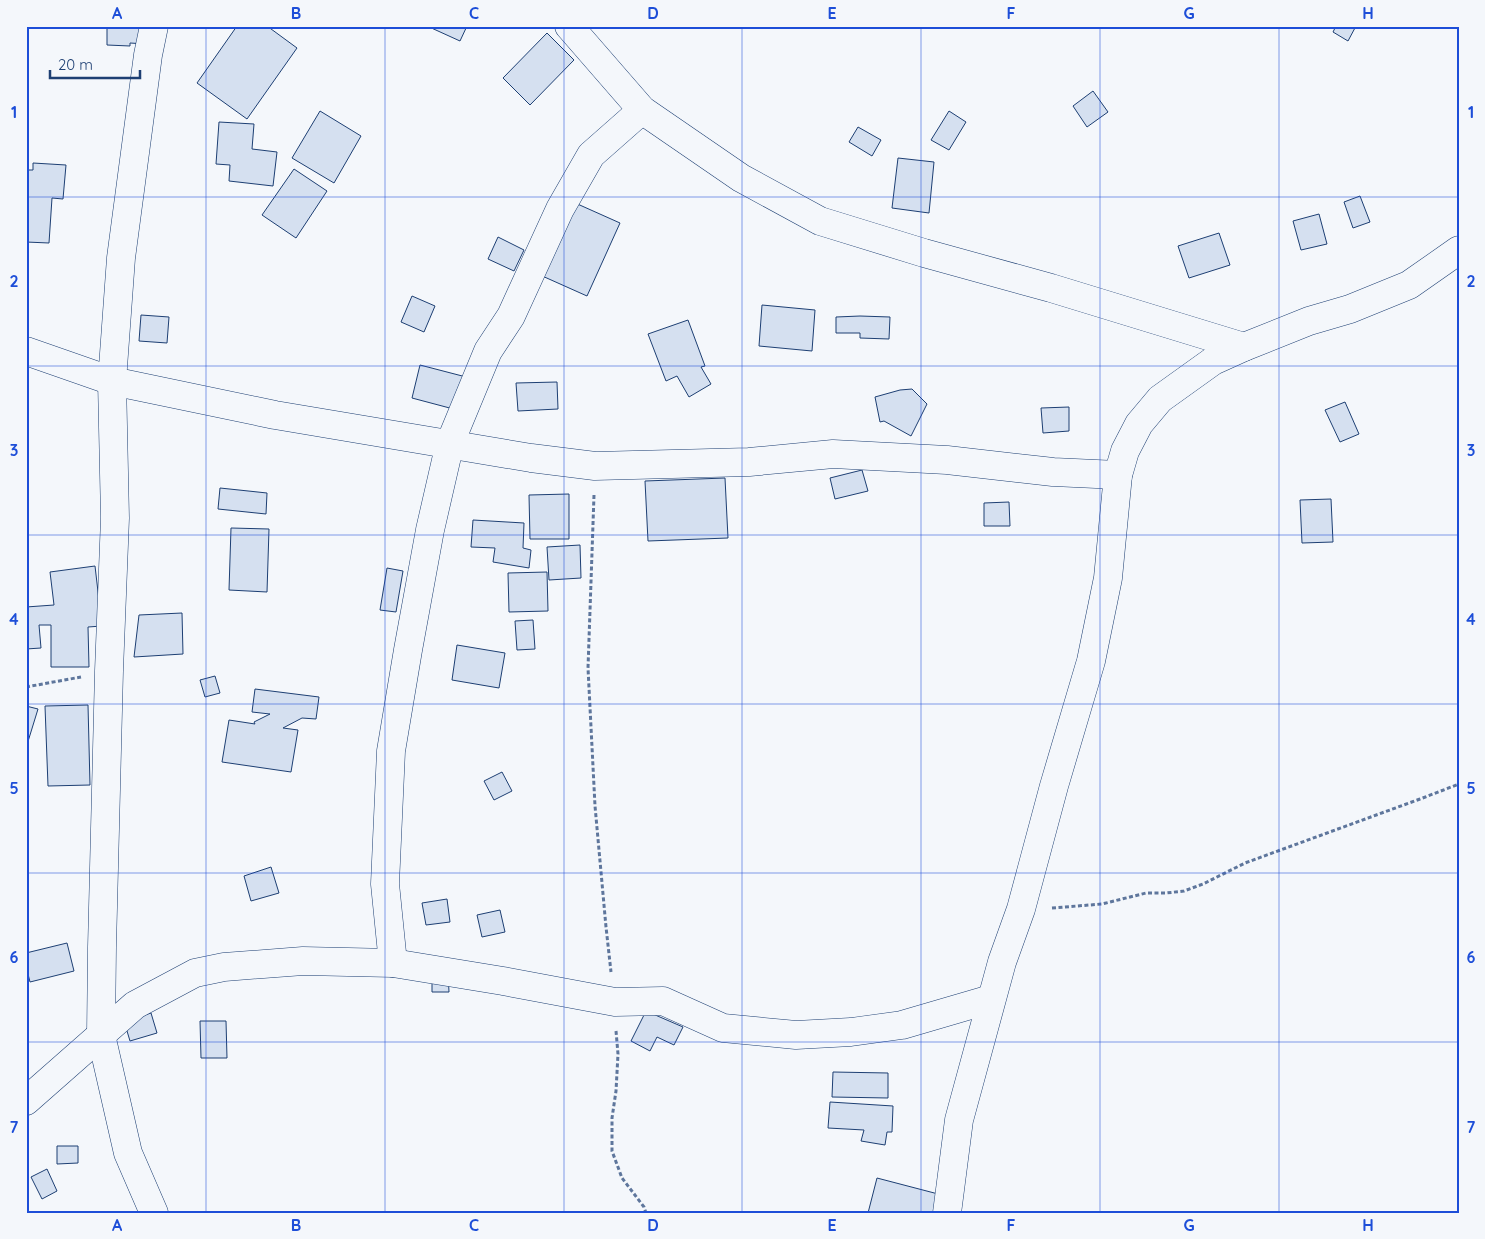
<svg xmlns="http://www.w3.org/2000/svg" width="1485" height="1239" font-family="Quicksand,sans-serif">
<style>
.building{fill:#d5e0f0;stroke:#1d3f73}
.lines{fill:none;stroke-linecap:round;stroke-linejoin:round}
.minor-casing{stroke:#1d3f73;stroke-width:29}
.path{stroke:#5e769c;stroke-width:3;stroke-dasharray:4 2.5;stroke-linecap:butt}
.minor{stroke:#f4f7fb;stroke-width:28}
.grid{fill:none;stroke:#1d4ed8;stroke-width:1;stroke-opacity:0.55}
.neatline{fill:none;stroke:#1d4ed8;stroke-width:2}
.grid-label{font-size:16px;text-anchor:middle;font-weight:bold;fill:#1d4ed8}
</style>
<rect width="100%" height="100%" fill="#f4f7fb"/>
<g class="building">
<path d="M107,26H147L146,44L130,43V46L107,45Z"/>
<path d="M237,26H267L297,48L247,119L197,83Z"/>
<path d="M427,26H467L460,41Z"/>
<path d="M1336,26H1356L1348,41L1333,32Z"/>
<path d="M547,33L574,60L530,105L503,78Z"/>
<path d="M1093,91L1108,112L1087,127L1073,106Z"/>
<path d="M320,111L361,136L334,183L292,158Z"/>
<path d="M949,111L966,122L949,150L931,140Z"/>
<path d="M219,122L254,124L252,149L277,152L273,186L229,181L230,165L216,164Z"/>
<path d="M858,127L881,140L872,156L849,142Z"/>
<path d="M898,158L934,162L929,213L892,208Z"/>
<path d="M33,163L66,165L63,199L52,198L49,243L26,242V170H33Z"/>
<path d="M294,169L327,191L296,238L262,215Z"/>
<path d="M1360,196L1370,222L1353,228L1344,202Z"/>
<path d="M573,202L620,223L587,296L540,275Z"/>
<path d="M1319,214L1327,244L1301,250L1293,221Z"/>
<path d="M1219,233L1230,265L1189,278L1178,246Z"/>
<path d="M498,237L524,250L514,271L488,259Z"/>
<path d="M412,296L435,306L424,332L401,322Z"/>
<path d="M762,305L815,310L812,351L759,346Z"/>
<path d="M141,315L169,317L167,343L139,341Z"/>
<path d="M860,316L890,317L889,339L860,338V333H836V317Z"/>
<path d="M688,320L705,366L701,367L711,384L689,397L677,376L666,381L648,334Z"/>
<path d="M420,365L470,378L461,411L412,398Z"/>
<path d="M557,382L558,409L518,411L516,383Z"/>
<path d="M912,389L927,404L911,436L884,421L880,422L875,397L900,390Z"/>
<path d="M1345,402L1359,434L1340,442L1325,410Z"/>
<path d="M1069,407V431L1043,433L1041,408Z"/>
<path d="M862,470L868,491L835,499L830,478Z"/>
<path d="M725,478L728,538L648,541L645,481Z"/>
<path d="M220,488L267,493L266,514L218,509Z"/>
<path d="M569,494V539H530L529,495Z"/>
<path d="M1331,499L1333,542L1302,543L1300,500Z"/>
<path d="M1009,502L1010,526H984V503Z"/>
<path d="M473,520L524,523L523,548L531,550L529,568L493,562L495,548L471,547Z"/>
<path d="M231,528L269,529L267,592L229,590Z"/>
<path d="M580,545L581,578L549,580L547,547Z"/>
<path d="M95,566L102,626L88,627L89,667H51V625H39L41,648L26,649V607L54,605L50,572Z"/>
<path d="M387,568L403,571L396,612L380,610Z"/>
<path d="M547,572L548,611L509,612L508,573Z"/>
<path d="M182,613L183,654L134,657L139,615Z"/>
<path d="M533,620L535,649L517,650L515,621Z"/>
<path d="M457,645L505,653L499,688L452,680Z"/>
<path d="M215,676L220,693L205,697L200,680Z"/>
<path d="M255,689L319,697L316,719L302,718L283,728L298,730L291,772L222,762L229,720L255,724L254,722L270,714L252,712Z"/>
<path d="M88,705L90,785L48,786L45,706Z"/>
<path d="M26,706L38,709L26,748Z"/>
<path d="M502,772L512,791L494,800L484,781Z"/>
<path d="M271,867L279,893L251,901L244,876Z"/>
<path d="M447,899L450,922L426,925L422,903Z"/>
<path d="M500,910L505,932L482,937L477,915Z"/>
<path d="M67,943L74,971L30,982L26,966V953Z"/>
<path d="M448,972L449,992H432V973Z"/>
<path d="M646,1011L683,1027L674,1045L657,1037L650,1051L631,1041Z"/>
<path d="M151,1013L157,1033L130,1041L124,1021Z"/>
<path d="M200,1021H226L227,1058H201Z"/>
<path d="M833,1072L888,1073V1098L832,1097Z"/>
<path d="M830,1102L893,1106L892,1132H887L885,1145L861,1141L864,1130L828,1128Z"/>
<path d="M57,1146H78V1163L57,1164Z"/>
<path d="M47,1169L57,1191L42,1199L31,1177Z"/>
<path d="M877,1178L942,1195L938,1213H868Z"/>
</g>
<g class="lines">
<g class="minor-casing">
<g id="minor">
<path d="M569,26L642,110L741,178L820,221L924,253L1051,288L1244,347"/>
<path d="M26,351L112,381L275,415L531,458L595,466L749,462L833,454L947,460L1053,472L1118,475"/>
<path d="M393,963L385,884L391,751L408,650L430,530L450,443L488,351L511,316L560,209L591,155L642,110"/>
<path d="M26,1101L135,1005L195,973L224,967L303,961L393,963L503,981L615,1002L663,1001L723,1028L796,1035L851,1032L902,1025L991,999"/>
<path d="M154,1213L128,1153L101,1035L102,947L109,671L115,518L112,381L121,258L148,55L154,26"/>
<path d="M947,1213L959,1120L1002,962L1021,909L1054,786L1091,661L1108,578L1118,475L1125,451L1139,424L1160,399L1213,361L1244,347L1309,321L1350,309L1409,285L1459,250"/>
</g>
</g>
<g class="path">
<path d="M594,495L588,668L595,806L606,927L611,972"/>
<path d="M26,687L81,677"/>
<path d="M1052,908L1102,904L1146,893H1166L1184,891L1203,884L1245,863L1420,799L1459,784"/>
<path d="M616,1031L618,1054L616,1091L612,1118V1151L622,1178L644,1207L646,1213"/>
</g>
<use href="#minor" class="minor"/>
</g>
<path class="grid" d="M206,26V1213M385,26V1213M564,26V1213M742,26V1213M921,26V1213M1100,26V1213M1279,26V1213M26,197H1459M26,366H1459M26,535H1459M26,704H1459M26,873H1459M26,1042H1459"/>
<rect width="1485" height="1239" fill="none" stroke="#f4f7fb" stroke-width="55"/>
<path d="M50 70v8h90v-8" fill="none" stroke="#1d3f73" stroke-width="2.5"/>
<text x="58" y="70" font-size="15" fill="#1d3f73" stroke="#f4f7fb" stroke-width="4" paint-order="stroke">20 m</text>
<rect x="28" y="28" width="1430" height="1184" class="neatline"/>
<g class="grid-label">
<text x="117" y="19">A</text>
<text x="296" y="19">B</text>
<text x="474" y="19">C</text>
<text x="653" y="19">D</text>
<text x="832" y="19">E</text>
<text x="1011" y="19">F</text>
<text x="1189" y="19">G</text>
<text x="1368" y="19">H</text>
<text x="14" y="118">1</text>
<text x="1471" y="118">1</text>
<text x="14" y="287">2</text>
<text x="1471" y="287">2</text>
<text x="14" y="456">3</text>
<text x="1471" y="456">3</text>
<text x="14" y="625">4</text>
<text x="1471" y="625">4</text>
<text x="14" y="794">5</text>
<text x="1471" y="794">5</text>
<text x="14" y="963">6</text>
<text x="1471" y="963">6</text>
<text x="14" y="1133">7</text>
<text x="1471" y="1133">7</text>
<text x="117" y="1231">A</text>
<text x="296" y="1231">B</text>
<text x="474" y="1231">C</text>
<text x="653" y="1231">D</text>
<text x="832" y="1231">E</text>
<text x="1011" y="1231">F</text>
<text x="1189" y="1231">G</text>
<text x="1368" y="1231">H</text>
</g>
</svg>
